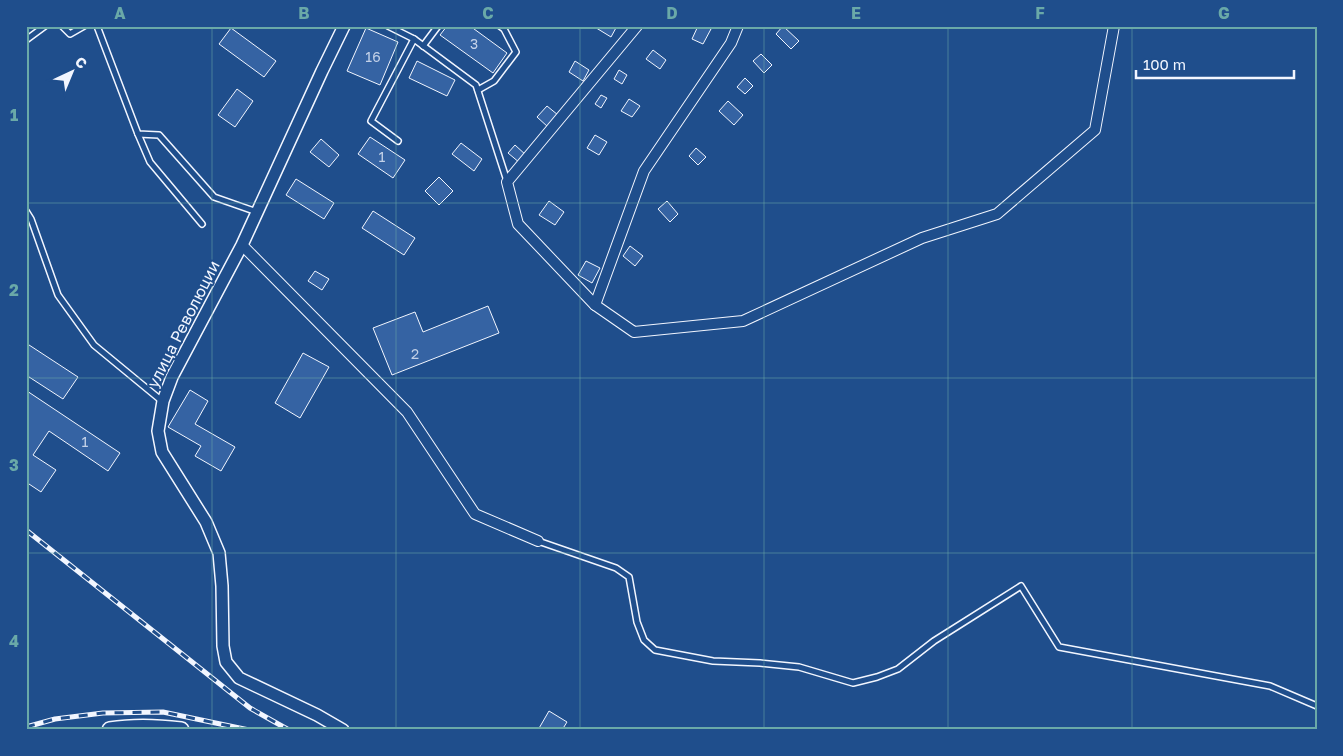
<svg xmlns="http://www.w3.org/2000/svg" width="1343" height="756" font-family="'Golos Text',sans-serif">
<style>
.building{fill:#3563a3;stroke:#f2f6ff}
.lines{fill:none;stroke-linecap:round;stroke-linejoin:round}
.service-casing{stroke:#f2f6ff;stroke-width:8}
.minor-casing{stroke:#f2f6ff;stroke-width:12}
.tertiary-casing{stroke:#f2f6ff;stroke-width:14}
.primary-casing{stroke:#f2f6ff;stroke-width:18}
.service{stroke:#1f4e8c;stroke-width:5}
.minor{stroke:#1f4e8c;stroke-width:10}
.tertiary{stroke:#1f4e8c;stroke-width:11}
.primary{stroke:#1f4e8c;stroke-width:15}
.rail-casing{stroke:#f2f6ff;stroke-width:5}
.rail{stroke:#1f4e8c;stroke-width:3;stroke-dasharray:9;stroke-linecap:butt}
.grid{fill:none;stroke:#6aa9a8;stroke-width:1;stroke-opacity:0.55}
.labels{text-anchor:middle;stroke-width:4;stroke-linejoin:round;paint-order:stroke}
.number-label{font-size:14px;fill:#c3d1e8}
.street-label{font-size:16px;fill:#f2f6ff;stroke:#1f4e8c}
.neatline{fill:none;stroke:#6aa9a8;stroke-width:2}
.grid-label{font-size:16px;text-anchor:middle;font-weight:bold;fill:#6aa9a8}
</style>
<rect width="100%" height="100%" fill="#1f4e8c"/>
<g class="building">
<path d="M447,26H470L507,53L493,73L440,35Z"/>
<path d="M593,26H617L611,37Z"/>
<path d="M698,26H705L711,29L703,44L692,39Z"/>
<path d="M783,26L799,41L791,49L776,34Z"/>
<path d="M231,28L276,61L264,77L219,44Z"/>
<path d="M366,28L398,42L380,85L347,71Z"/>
<path d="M653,50L666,60L660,69L646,59Z"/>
<path d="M761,54L772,65L764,73L753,61Z"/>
<path d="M417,61L455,80L447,96L409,78Z"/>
<path d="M575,61L589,70L583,81L569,72Z"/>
<path d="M619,70L627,75L622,84L614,79Z"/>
<path d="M745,78L753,86L745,94L737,87Z"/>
<path d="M237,89L253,101L235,127L218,115Z"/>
<path d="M601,95L607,98L601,108L595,104Z"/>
<path d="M629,99L640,106L632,117L621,111Z"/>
<path d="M728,101L743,115L734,125L719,111Z"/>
<path d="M547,106L558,115L548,127L537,117Z"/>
<path d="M595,135L607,142L599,155L587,148Z"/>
<path d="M370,137L405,160L393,178L358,154Z"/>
<path d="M321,139L339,155L329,167L310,152Z"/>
<path d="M461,143L482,159L474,171L452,154Z"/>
<path d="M515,145L527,156L520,163L508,153Z"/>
<path d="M696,148L706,157L698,165L689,156Z"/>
<path d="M439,177L453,191L439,205L425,191Z"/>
<path d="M296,179L334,203L324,219L286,195Z"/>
<path d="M549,201L564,212L555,225L539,215Z"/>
<path d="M667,201L678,214L670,222L658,209Z"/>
<path d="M373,211L415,238L404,255L362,228Z"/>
<path d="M630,246L643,256L635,266L623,256Z"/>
<path d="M586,261L600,268L592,283L578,275Z"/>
<path d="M315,271L329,279L322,290L308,281Z"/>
<path d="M488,306L499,333L392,375L373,328L415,312L423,332Z"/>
<path d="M26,343L78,377L63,399L26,375Z"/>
<path d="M303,353L329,367L300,418L275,403Z"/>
<path d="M190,390L208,401L195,424L235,447L221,471L195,456L201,446L168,427Z"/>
<path d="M27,391L120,453L108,471L49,431L33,455L56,470L41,492L26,482Z"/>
<path d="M549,711L567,722L562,730H538Z"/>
</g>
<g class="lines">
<g class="service-casing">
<g id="service">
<path d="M62,26L70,34L84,26"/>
<path d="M97,26L138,134L159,135L214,197L257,212"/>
<path d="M388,26L414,39L476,85L507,181"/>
<path d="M26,40L45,26"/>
<path d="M423,46L438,26"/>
<path d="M478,90L494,81L516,52L504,29L500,26"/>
<path d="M138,134L150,162L202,224"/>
<path d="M398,141L371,121L414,39"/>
<path d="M26,211L31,219L58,295L94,345L162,401"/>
<path d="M538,541L616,568L629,577L637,622L644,640L655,650L713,661L760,663L799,667L853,683L877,677L898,669L934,641L1021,586L1059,647L1270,686L1317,706"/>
</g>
</g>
<g class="minor-casing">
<g id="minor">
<path d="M637,26L507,182L518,224L595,305L634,332L743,321L922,238L997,214L1095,130L1114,26"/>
<path d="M242,245L407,412L475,514L538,541"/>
<path d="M595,305L644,171L731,43L738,26"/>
</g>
</g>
<g class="tertiary-casing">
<path id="tertiary" d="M343,730L317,715L239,678L226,662L223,646L222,586L219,553L206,522L162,452L158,431L163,401L172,377L242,245L322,71L344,26"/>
</g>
<g class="primary-casing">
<path id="primary" d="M110,730C134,726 157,727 181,730"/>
</g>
<use href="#service" class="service"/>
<use href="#minor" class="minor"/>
<use href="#tertiary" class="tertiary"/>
<use href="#primary" class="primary"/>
<g class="rail-casing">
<g id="rail">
<path d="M26,530L250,708L289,730"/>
<path d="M26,727L55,719L103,713L163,712L249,730"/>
</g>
</g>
<use href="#rail" class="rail"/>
</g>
<path class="grid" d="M212,26V730M396,26V730M580,26V730M764,26V730M948,26V730M1132,26V730M26,203H1317M26,378H1317M26,553H1317"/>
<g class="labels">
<g class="number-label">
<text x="474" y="49">3</text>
<text x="373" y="62">16</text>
<text x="382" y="162">1</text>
<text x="415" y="359">2</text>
<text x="85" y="447">1</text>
</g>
<g class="street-label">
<text transform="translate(183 324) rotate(-63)" y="6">улица Революции</text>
</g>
</g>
<rect width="1343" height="756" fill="none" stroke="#1f4e8c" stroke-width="55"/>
<g transform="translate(72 72) rotate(44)" stroke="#1f4e8c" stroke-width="4" paint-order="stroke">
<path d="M0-4L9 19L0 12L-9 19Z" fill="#f2f6ff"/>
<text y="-8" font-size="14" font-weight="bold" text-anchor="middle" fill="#f2f6ff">С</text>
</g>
<path d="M1136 70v8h158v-8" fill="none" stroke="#f2f6ff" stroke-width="2.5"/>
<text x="1143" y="70" font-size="15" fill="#f2f6ff" stroke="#1f4e8c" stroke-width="4" paint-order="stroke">100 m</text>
<rect x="28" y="28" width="1288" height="700" class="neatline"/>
<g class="grid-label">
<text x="120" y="19">A</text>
<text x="304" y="19">B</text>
<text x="488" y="19">C</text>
<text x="672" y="19">D</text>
<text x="856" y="19">E</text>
<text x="1040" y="19">F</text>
<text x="1224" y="19">G</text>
<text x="14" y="121">1</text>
<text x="14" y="296">2</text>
<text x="14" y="471">3</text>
<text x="14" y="647">4</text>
</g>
</svg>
